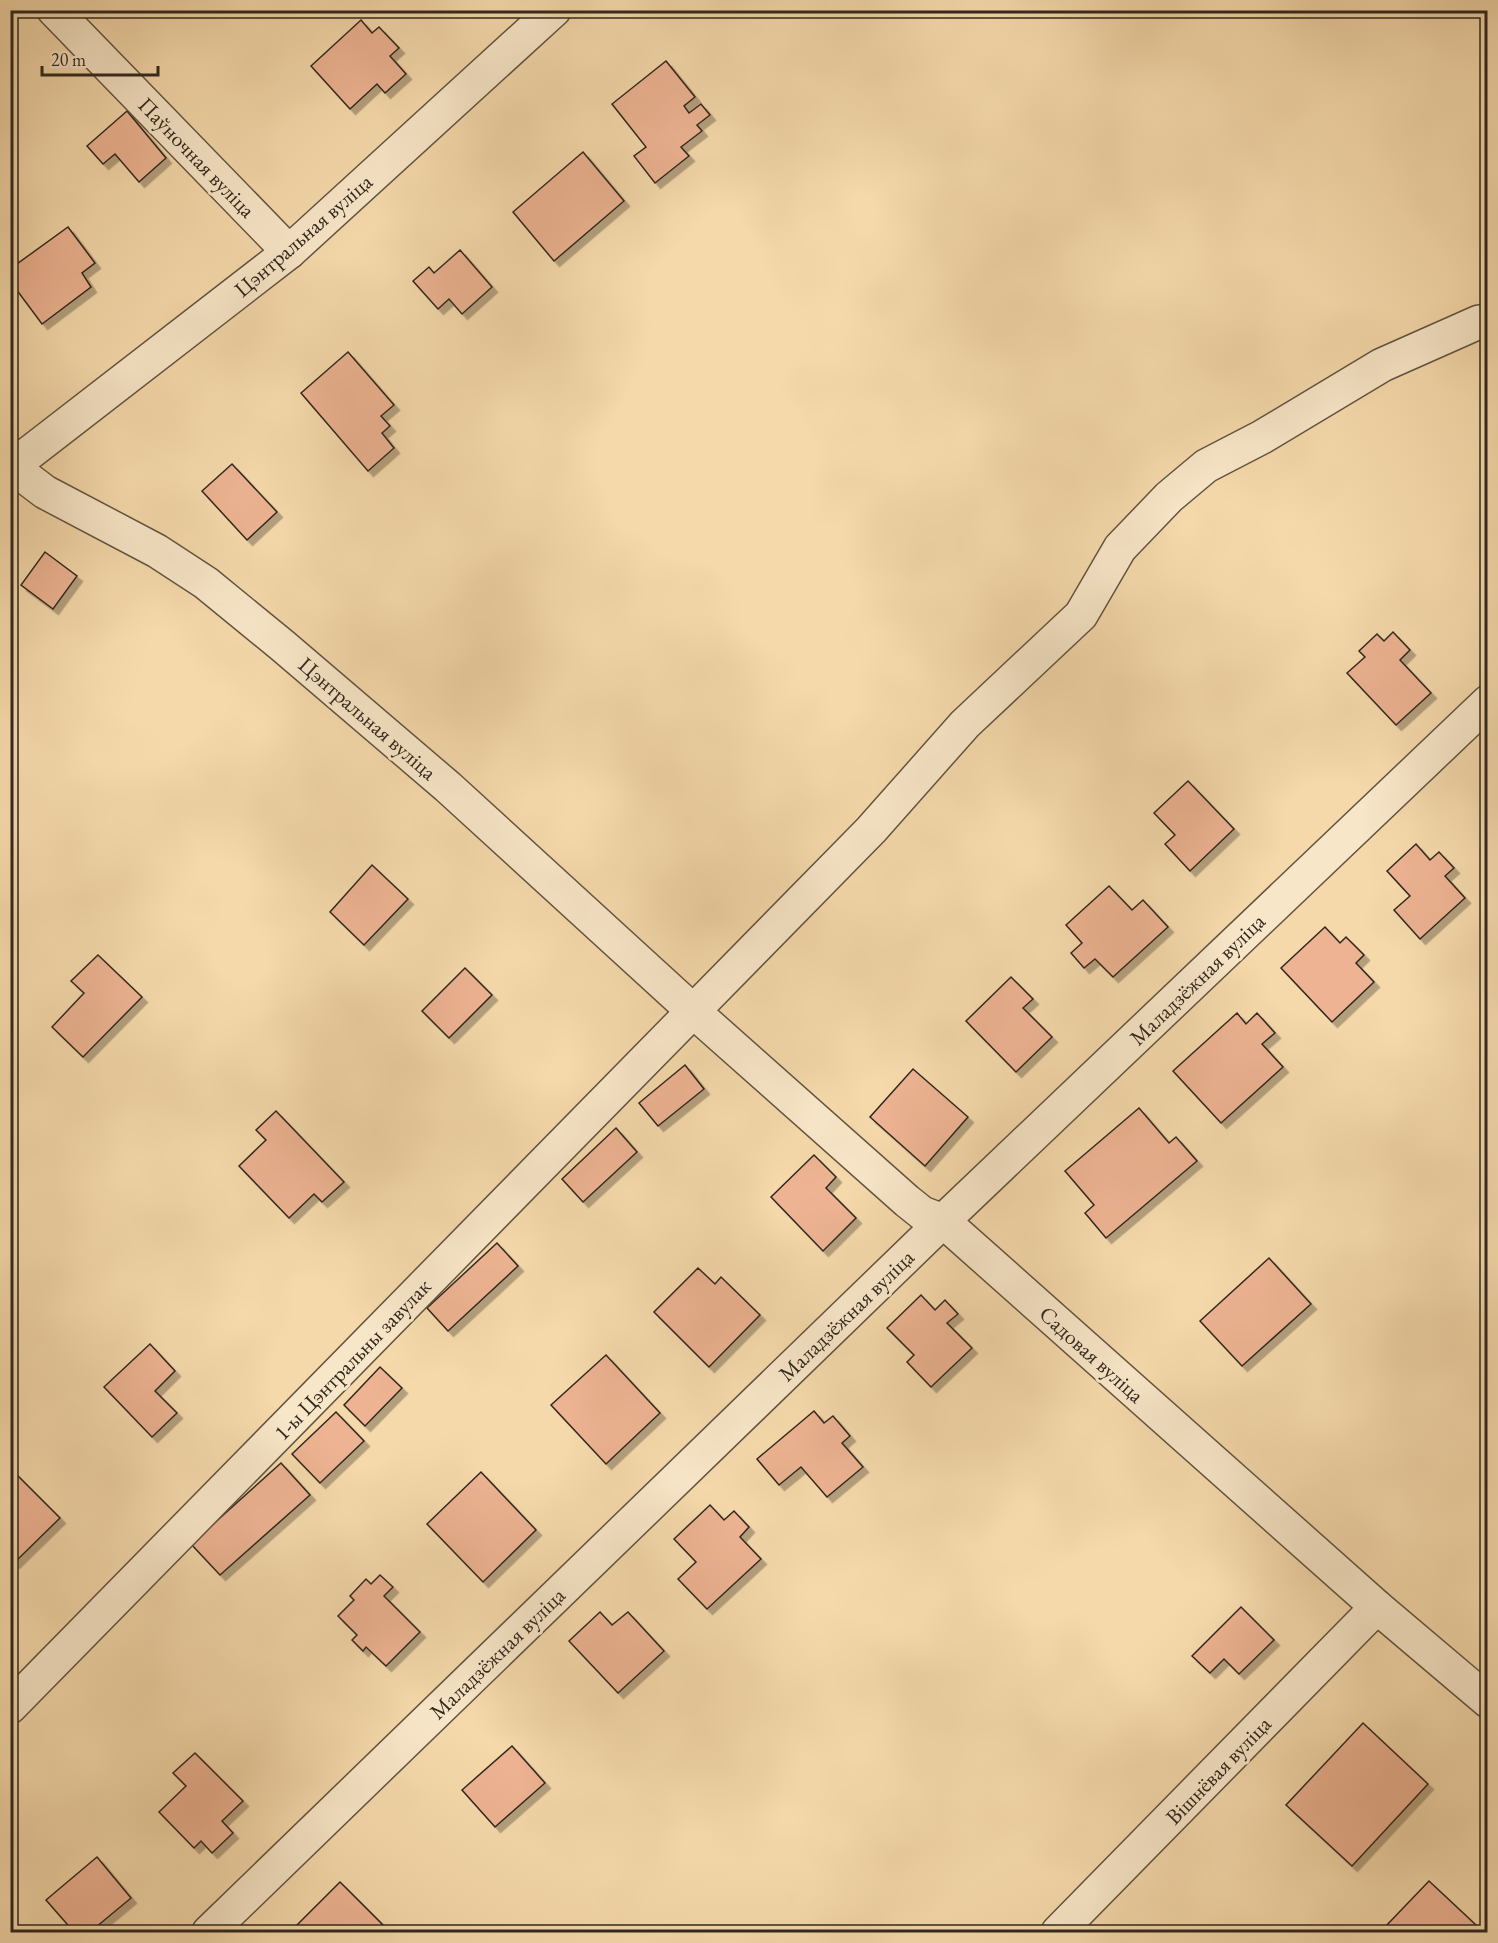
<svg xmlns="http://www.w3.org/2000/svg" width="1498" height="1943" font-family="'EB Garamond',serif">
<style>
.building{fill:#edb392;stroke:#31281f;stroke-width:1.5;filter:url(#shadow)}
.lines{fill:none;stroke-linecap:round;stroke-linejoin:round}
.minor-casing{stroke:#625442;stroke-width:36}
.tertiary-casing{stroke:#625442;stroke-width:36}
.minor{stroke:#f8e6c8;stroke-width:33}
.tertiary{stroke:#f8e6c8;stroke-width:33}
.labels{text-anchor:middle;stroke-width:6;stroke-linejoin:round;paint-order:stroke}
.street-label{font-size:22px;fill:#31281f;stroke:#f8e6c8}
</style>
<defs>
<filter id="shadow"><feDropShadow dx="5.5" dy="5.5" stdDeviation="0" flood-color="#0004"/></filter>
</defs>
<rect width="100%" height="100%" fill="#f5d9ab"/>
<filter id="stains"><feTurbulence type="fractalNoise" baseFrequency=".00333" numOctaves="4"/><feColorMatrix values="0 0 0 0 .2 0 0 0 0 .09 0 0 0 0 .02 0 0 0 .5 -.17"/></filter>
<radialGradient id="worn" r=".72"><stop offset=".6" stop-color="#630" stop-opacity="0"/><stop offset="1" stop-color="#630" stop-opacity=".3"/></radialGradient>
<g class="building">
<path d="M361,20L372,33L379,27L399,48L390,56L406,74L385,93L377,84L350,109L311,66Z"/>
<path d="M666,61L695,97L684,106L689,113L701,104L710,115L697,125L702,131L681,147L689,156L655,183L634,156L646,147L612,104Z"/>
<path d="M127,111L166,158L139,182L115,154L103,164L87,146Z"/>
<path d="M583,152L624,201L554,261L513,212Z"/>
<path d="M68,227L95,263L82,273L91,287L42,324L10,281V269Z"/>
<path d="M460,250L492,287L462,314L449,299L438,309L413,281L429,267L434,273Z"/>
<path d="M348,352L394,405L381,416L390,426L382,433L394,448L368,471L301,393Z"/>
<path d="M232,464L277,512L247,540L202,491Z"/>
<path d="M45,552L77,576L53,609L21,585Z"/>
<path d="M1393,632L1410,650L1400,660L1431,693L1396,725L1347,673L1365,657L1359,651L1377,634L1384,641Z"/>
<path d="M1188,781L1234,829L1190,871L1165,844L1175,835L1154,813Z"/>
<path d="M1416,844L1430,860L1439,852L1454,868L1445,876L1465,898L1420,939L1394,910L1410,896L1387,871Z"/>
<path d="M372,865L408,899L364,945L330,912Z"/>
<path d="M1109,886L1132,910L1143,900L1168,927L1113,977L1095,959L1084,968L1071,953L1082,943L1066,925Z"/>
<path d="M1325,927L1340,943L1346,937L1364,955L1356,963L1374,982L1332,1022L1281,968Z"/>
<path d="M98,955L142,997L83,1057L52,1027L84,993L71,981Z"/>
<path d="M465,968L492,995L449,1038L422,1011Z"/>
<path d="M1011,977L1033,999L1023,1008L1052,1037L1016,1072L966,1021Z"/>
<path d="M1237,1013L1246,1024L1257,1013L1275,1033L1262,1044L1283,1067L1221,1123L1173,1071Z"/>
<path d="M685,1065L704,1089L658,1126L639,1103Z"/>
<path d="M913,1069L968,1117L925,1166L870,1117Z"/>
<path d="M1139,1108L1169,1143L1176,1137L1197,1161L1106,1238L1085,1213L1094,1205L1065,1171Z"/>
<path d="M276,1111L344,1182L322,1202L314,1194L289,1218L239,1166L266,1140L256,1130Z"/>
<path d="M616,1128L637,1152L583,1202L562,1179Z"/>
<path d="M814,1155L836,1177L826,1188L856,1218L823,1251L771,1197Z"/>
<path d="M497,1243L518,1266L448,1331L427,1308Z"/>
<path d="M1269,1258L1311,1304L1242,1366L1200,1321Z"/>
<path d="M698,1268L715,1284L721,1277L760,1315L709,1367L654,1312Z"/>
<path d="M921,1295L935,1310L945,1300L958,1314L947,1323L972,1348L931,1387L907,1362L914,1355L887,1328Z"/>
<path d="M150,1344L175,1371L155,1391L177,1413L152,1437L104,1387Z"/>
<path d="M606,1355L660,1413L606,1464L551,1405Z"/>
<path d="M380,1367L402,1388L365,1426L344,1405Z"/>
<path d="M814,1411L824,1423L833,1416L850,1436L842,1443L863,1467L827,1497L801,1467L779,1485L757,1459Z"/>
<path d="M336,1412L364,1441L320,1483L292,1454Z"/>
<path d="M281,1463L310,1495L220,1575L191,1544Z"/>
<path d="M10,1468L60,1518L14,1563L10,1559Z"/>
<path d="M481,1472L536,1530L483,1582L427,1524Z"/>
<path d="M710,1505L724,1520L734,1511L749,1527L740,1537L761,1559L707,1609L678,1579L696,1562L674,1539Z"/>
<path d="M380,1575L393,1587L384,1596L420,1632L386,1666L366,1647L363,1651L352,1640L357,1635L338,1616L354,1600L350,1596L366,1579L371,1584Z"/>
<path d="M1241,1607L1274,1640L1239,1674L1224,1659L1210,1673L1192,1656Z"/>
<path d="M600,1612L612,1625L628,1612L664,1651L618,1693L569,1641Z"/>
<path d="M1363,1723L1428,1784L1352,1866L1286,1805Z"/>
<path d="M512,1746L545,1783L495,1827L462,1790Z"/>
<path d="M195,1753L243,1801L222,1821L233,1833L212,1853L201,1841L194,1848L159,1812L186,1786L173,1773Z"/>
<path d="M97,1857L131,1898L90,1932H74L46,1900Z"/>
<path d="M1429,1881L1476,1925L1469,1932H1391L1385,1927Z"/>
<path d="M340,1882L387,1929L383,1932H300L295,1927Z"/>
</g>
<g class="lines">
<g class="minor-casing">
<g id="minor">
<path d="M54,10L289,252"/>
<path d="M12,467L45,492L157,551L206,583L283,646L448,787L693,1011L907,1201L922,1213L943,1221L1377,1607L1488,1701"/>
<path d="M10,1707L871,830L965,724L1081,615L1120,548L1169,497L1206,466L1262,437L1382,365L1479,322"/>
<path d="M209,1932L943,1221L1488,702"/>
<path d="M1058,1932L1377,1607"/>
</g>
</g>
<g class="tertiary-casing">
<path id="tertiary" d="M10,468L289,252L554,10"/>
</g>
<use href="#minor" class="minor"/>
<use href="#tertiary" class="tertiary"/>
</g>
<g class="labels">
<g class="street-label">
<text transform="translate(197 157) rotate(46)" y="8">Паўночная вуліца</text>
<text transform="translate(303 235) rotate(-41)" y="8">Цэнтральная вуліца</text>
<text transform="translate(368 718) rotate(41)" y="8">Цэнтральная вуліца</text>
<text transform="translate(1197 979) rotate(-44)" y="8">Маладзёжная вуліца</text>
<text transform="translate(846 1315) rotate(-44)" y="8">Маладзёжная вуліца</text>
<text transform="translate(1092 1354) rotate(42)" y="8">Садовая вуліца</text>
<text transform="translate(352 1359) rotate(-46)" y="8">1-ы Цэнтральны завулак</text>
<text transform="translate(497 1653) rotate(-44)" y="8">Маладзёжная вуліца</text>
<text transform="translate(1218 1770) rotate(-46)" y="8">Вішнёвая вуліца</text>
</g>
</g>
<rect width="1498" height="1943" fill="none" stroke="#f5d9ab" stroke-width="36"/>
<rect x="12" y="12" width="1474" height="1919" fill="none" stroke="#31281f" stroke-width="3"/>
<rect x="18" y="18" width="1462" height="1907" fill="none" stroke="#31281f" stroke-width="1.5"/>
<path d="M42 66v9h116v-9" fill="none" stroke="#31281f" stroke-width="3"/>
<text x="51" y="66" font-size="18" fill="#31281f" stroke="#f8e6c8" stroke-width="4.5" paint-order="stroke">20 m</text>
<rect width="100%" height="100%" filter="url(#stains)"/>
<rect width="100%" height="100%" fill="url(#worn)"/>
</svg>
